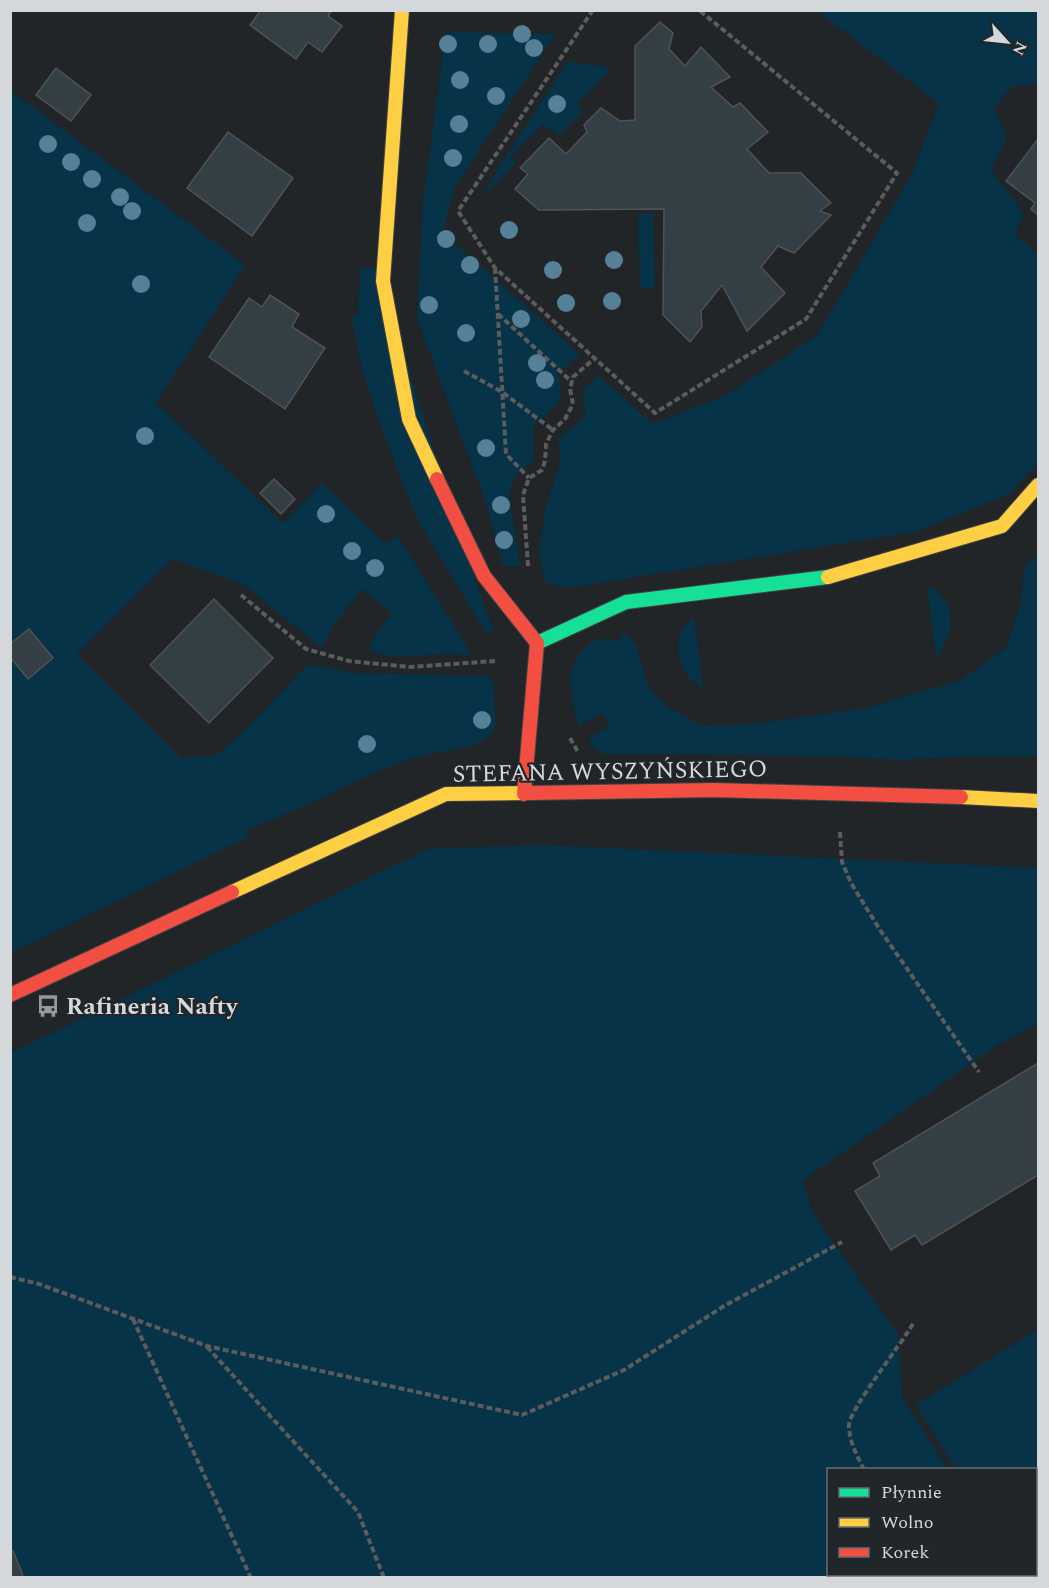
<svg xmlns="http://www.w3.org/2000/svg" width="1049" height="1588" font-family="Spectral,serif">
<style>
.green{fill:#063347}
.building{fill:#333f45;stroke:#505254;stroke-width:1.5}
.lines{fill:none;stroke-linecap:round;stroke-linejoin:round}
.fast-casing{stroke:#404244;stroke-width:16}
.slow-casing{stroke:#404244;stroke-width:16}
.jam-casing{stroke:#404244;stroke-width:16}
.path{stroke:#5a5c5d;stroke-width:4;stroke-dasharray:6 3;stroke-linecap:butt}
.fast{stroke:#16e098;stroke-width:14}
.slow{stroke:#ffcf43;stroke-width:14}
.jam{stroke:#f24e42;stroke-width:14}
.tree{fill:#568098}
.labels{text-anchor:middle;stroke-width:4.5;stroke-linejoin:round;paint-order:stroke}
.street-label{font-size:24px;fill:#d4d8da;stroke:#202629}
.poi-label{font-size:24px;font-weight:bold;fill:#d4d8da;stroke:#202629;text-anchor:start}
</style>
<rect width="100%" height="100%" fill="#222527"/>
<g class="green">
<path d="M817,11H1038V83L1011,87L994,108L1007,138L991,170L1024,214L1015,235L1038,254V462L1009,494L918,531L569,588L545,583L539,551L546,506L561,460L558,439L585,417L584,389L598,375L653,424L726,395L817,336L912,174L939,103Z"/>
<path d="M446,32L555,34L454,189L443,233L580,354L558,374C565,406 558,406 533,425L534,460L515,475L509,495L520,566H503L486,503L417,319L423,201Z"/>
<path d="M568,61L612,68L578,103L582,112L559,135L543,124L510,157L516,162L480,199L504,159Z"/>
<path d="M11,91L245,265L156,403L283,523L322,483L386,544L397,535L471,653L466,656C433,648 402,666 369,649L375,636L392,613L362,589L333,626L322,648L243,584L172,559L77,654L181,758L217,755L248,727L308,664L355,673L489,676L493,681L496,724L491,734L476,745L412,758L378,771L307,805L247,830L248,837L11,953Z"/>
<path d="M638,214H653L655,288L640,289Z"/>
<path d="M361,267L377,268L476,583L494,631L487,634L417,519L377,416L362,368L351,316L358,314Z"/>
<path d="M1038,553V756H964L900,760L859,757L700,754H603L589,743L590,738L609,726L602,713L579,726C572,701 563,669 584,649C590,643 596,639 605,639C609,639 615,641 619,641L624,633L631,639L637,648L649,689L668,707L701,726L754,724L866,708L962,680L1007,647L1021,603L1024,569Z"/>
<path d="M927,588H934C958,610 954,635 936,658Z"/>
<path d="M694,619L703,688C679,678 666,633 694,619Z"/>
<path d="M540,845L1038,868V1024L999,1044L802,1181L814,1215L898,1335L902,1398L948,1469L828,1470V1574L843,1575L823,1578L11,1577V1053L428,849Z"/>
<path d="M1038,1329V1577H1023L1021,1575L1036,1574V1470L956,1469L916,1405Z"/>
</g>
<g class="building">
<path d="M261,10H332L328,16L342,26L322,52L308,42L296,59L250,25Z"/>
<path d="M660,22L673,33L669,49L685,66L701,47L730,77L711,87L733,107L740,103L768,132L747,149L769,173H801L831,203L820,211L831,215L794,253L778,246L761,267L785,293L747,331L722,285L701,311L702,327L690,342L663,315L664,209L539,210L515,189L528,174L520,168L549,138L566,154L587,132L584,125L601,108L620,121L635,120V46Z"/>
<path d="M56,68L91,95L71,121L36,95Z"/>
<path d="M228,132L293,178L252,236L187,188Z"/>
<path d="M1038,139V215L1031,209L1035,203L1006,181Z"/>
<path d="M270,295L299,314L292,327L325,348L285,409L209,357L249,298L262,307Z"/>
<path d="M274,479L295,499L281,514L260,493Z"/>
<path d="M214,599L273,658L209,723L150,665Z"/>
<path d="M29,629L53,658L28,679L10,657V644Z"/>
<path d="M1038,1063V1175L922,1245L915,1235L891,1250L855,1191L880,1176L873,1163Z"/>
<path d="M13,1551L22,1573L23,1578H10V1552Z"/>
</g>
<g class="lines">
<g class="fast-casing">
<path id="fast" d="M537,643L626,602L828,577"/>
</g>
<g class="slow-casing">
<g id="slow">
<path d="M402,10L383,281L409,419L437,479"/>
<path d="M828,577L1002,526L1038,485"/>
<path d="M961,797L1038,801"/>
<path d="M232,892L446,794L528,793"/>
</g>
</g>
<g class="jam-casing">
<g id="jam">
<path d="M437,479L484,576L537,643L524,794"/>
<path d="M528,793L715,790L961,797"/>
<path d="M10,995L232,892"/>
</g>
</g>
<g class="path">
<path d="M593,10L458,211L495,268L655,413L806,319L897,173L699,10"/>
<path d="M495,268L506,454L529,478"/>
<path d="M498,314L572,382"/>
<path d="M464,371L502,392L553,430"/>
<path d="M528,566L523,495L529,478L542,470L545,461L546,444L553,430L565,419L573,404L570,389L573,377L595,358"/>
<path d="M241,595L306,649L349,661L410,667L495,661"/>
<path d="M570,738L578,752"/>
<path d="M840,832L842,862L851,883L880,930L979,1072"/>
<path d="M10,1277L39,1284L207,1346L522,1415L624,1370L724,1306L842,1242"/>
<path d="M133,1319L251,1578"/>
<path d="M207,1347L358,1512L384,1578"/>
<path d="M864,1470C857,1455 849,1442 849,1425C849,1410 903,1342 914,1322"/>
<path d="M917,1574L918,1578"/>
</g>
<use href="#fast" class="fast"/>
<use href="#slow" class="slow"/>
<use href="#jam" class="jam"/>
</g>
<g class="tree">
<circle cx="522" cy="34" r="9"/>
<circle cx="448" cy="44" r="9"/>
<circle cx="488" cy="44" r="9"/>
<circle cx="534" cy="48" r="9"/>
<circle cx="460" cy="80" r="9"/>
<circle cx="496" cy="96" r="9"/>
<circle cx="557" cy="104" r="9"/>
<circle cx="459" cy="124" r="9"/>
<circle cx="48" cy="144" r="9"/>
<circle cx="453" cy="158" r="9"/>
<circle cx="71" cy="162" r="9"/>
<circle cx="92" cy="179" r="9"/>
<circle cx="120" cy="197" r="9"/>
<circle cx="132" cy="211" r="9"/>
<circle cx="87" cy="223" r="9"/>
<circle cx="509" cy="230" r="9"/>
<circle cx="446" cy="239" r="9"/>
<circle cx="614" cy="260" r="9"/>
<circle cx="470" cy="265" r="9"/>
<circle cx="553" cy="270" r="9"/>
<circle cx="141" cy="284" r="9"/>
<circle cx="612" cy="301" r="9"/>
<circle cx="566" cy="303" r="9"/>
<circle cx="429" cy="305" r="9"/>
<circle cx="521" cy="319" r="9"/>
<circle cx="466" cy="333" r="9"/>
<circle cx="537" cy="363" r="9"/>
<circle cx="545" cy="380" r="9"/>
<circle cx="145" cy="436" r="9"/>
<circle cx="486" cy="448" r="9"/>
<circle cx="501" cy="505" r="9"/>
<circle cx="326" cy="514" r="9"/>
<circle cx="504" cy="540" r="9"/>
<circle cx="352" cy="551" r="9"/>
<circle cx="375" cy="568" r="9"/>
<circle cx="482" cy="720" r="9"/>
<circle cx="367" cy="744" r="9"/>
</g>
<defs>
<g id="bus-bare" transform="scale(1.8)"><path d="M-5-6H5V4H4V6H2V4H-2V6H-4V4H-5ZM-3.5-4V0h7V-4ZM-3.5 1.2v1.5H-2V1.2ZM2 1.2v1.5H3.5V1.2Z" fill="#96999b" stroke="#202629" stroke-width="2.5" paint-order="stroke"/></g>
</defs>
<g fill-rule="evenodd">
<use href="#bus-bare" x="48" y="1006"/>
</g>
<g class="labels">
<g class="street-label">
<text transform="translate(610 771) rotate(-1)" y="8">STEFANA WYSZYŃSKIEGO</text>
</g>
<g class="poi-label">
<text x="66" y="1014">Rafineria Nafty</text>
</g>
</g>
<rect width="1049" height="1588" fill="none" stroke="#d4d8da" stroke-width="24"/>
<rect x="827" y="1468" width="210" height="108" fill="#202629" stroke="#686d70" stroke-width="1.5"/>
<rect x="839" y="1488" width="30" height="9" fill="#16e098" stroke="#686d70" stroke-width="1.5"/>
<text x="881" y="1498" font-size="18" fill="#d4d8da">Płynnie</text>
<rect x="839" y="1518" width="30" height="9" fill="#ffcf43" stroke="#686d70" stroke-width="1.5"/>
<text x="881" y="1528" font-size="18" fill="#d4d8da">Wolno</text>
<rect x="839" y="1548" width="30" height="9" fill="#f24e42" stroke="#686d70" stroke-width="1.5"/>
<text x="881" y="1558" font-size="18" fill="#d4d8da">Korek</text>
<g transform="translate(1007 42) rotate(117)" stroke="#202629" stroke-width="4.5" paint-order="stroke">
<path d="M0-4.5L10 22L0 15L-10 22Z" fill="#d4d8da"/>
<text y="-9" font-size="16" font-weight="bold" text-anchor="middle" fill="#d4d8da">N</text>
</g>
</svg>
